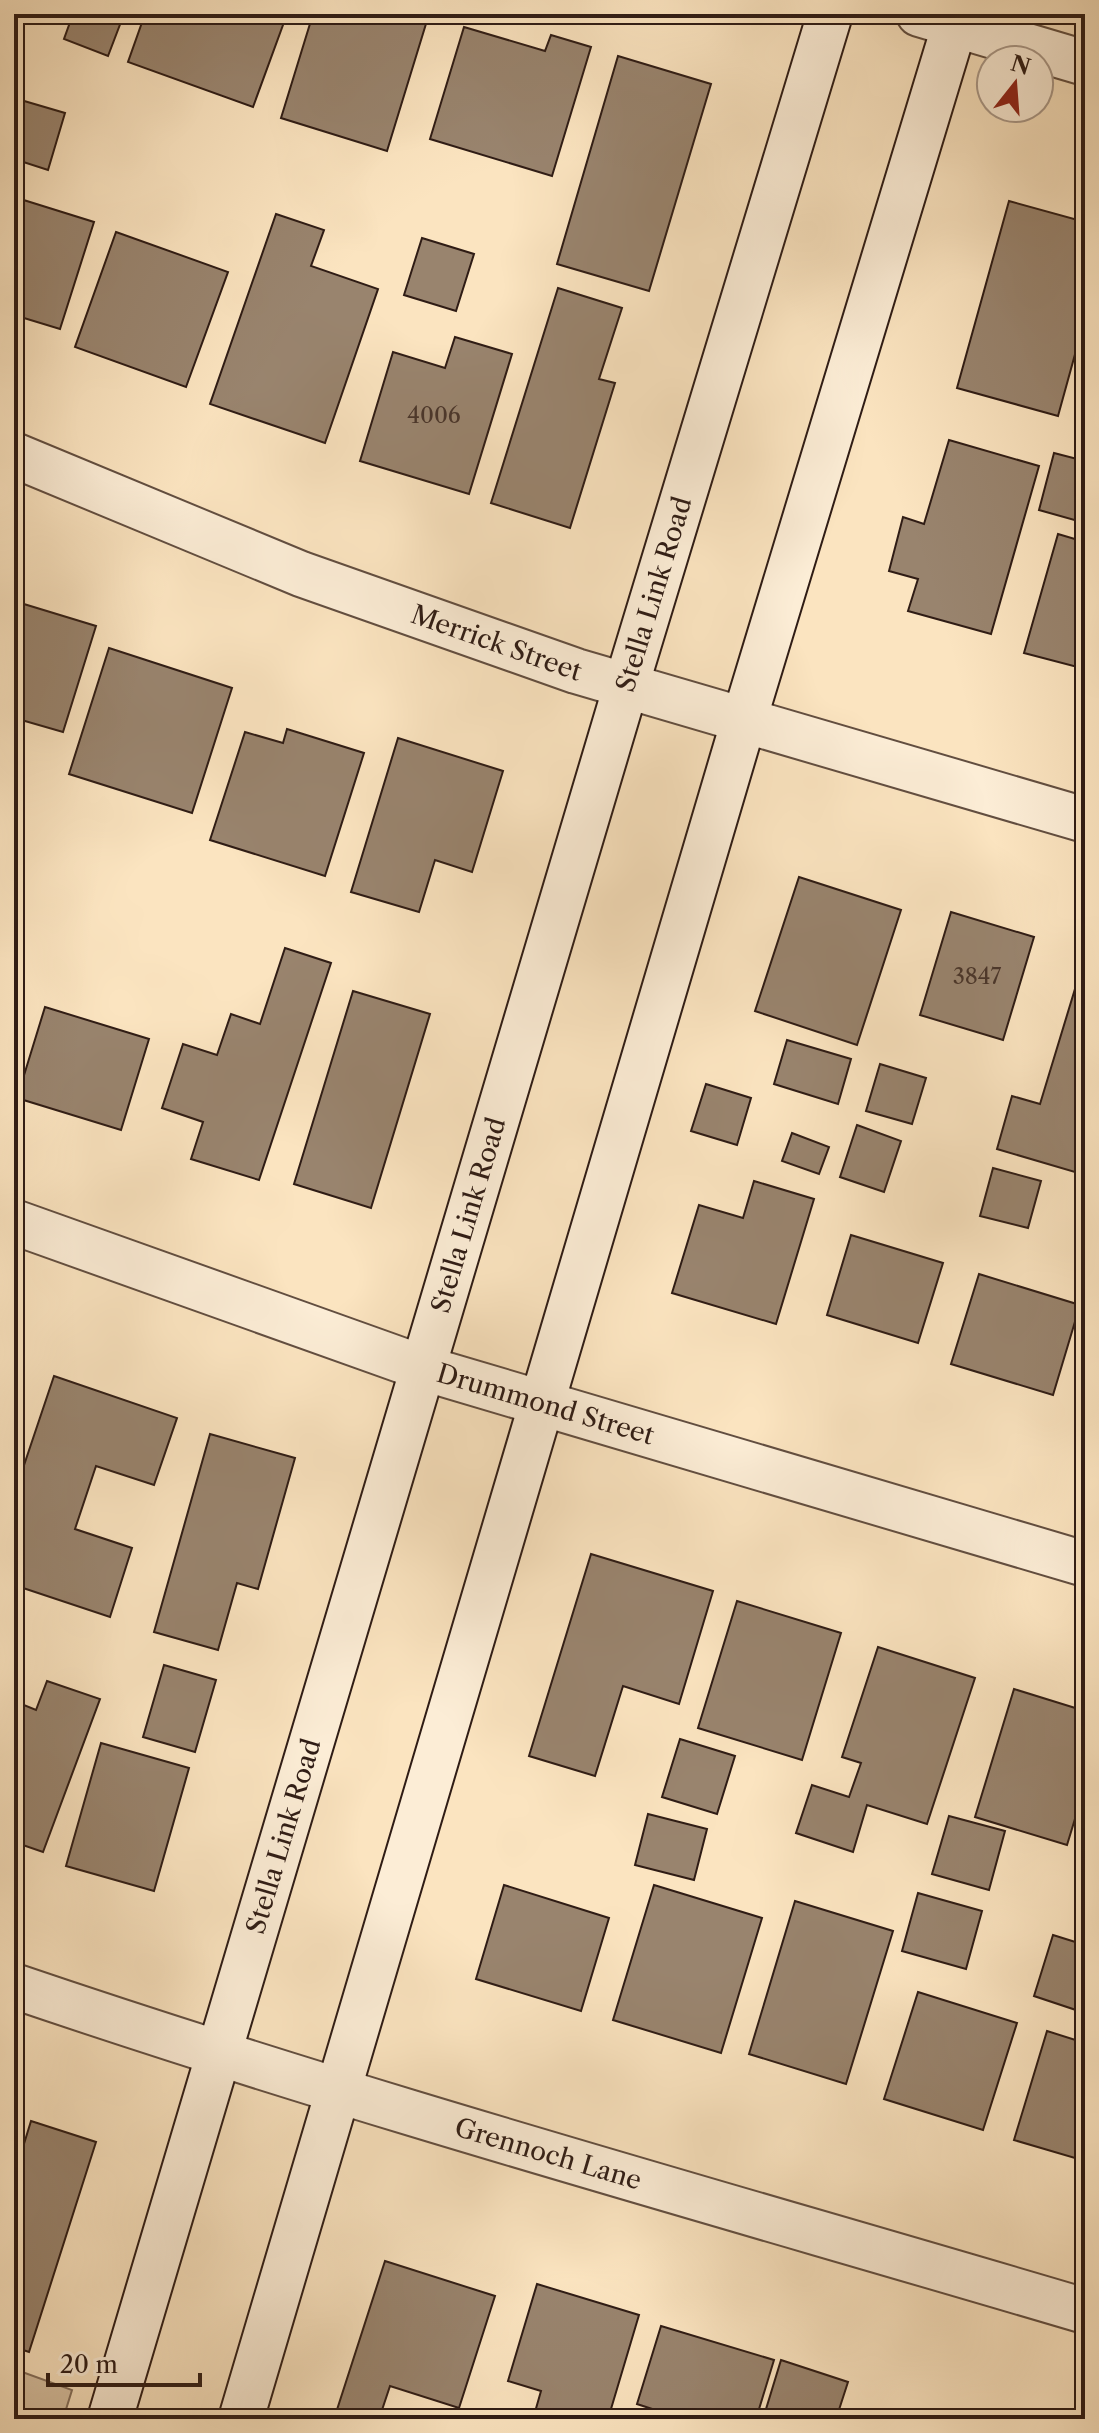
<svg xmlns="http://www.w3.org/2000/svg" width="1099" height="2433" font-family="'Libre Caslon Text',serif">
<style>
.green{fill:#d8c2a3;stroke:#846f5c;stroke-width:2}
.building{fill:#99846e;stroke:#2f1c15;stroke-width:2}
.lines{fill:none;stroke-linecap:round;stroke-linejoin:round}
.street-casing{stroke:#624e40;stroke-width:48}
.secondary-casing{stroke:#2f1c15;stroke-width:48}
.street{stroke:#fcedd6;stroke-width:44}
.secondary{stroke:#fcedd6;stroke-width:44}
.labels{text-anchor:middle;stroke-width:6;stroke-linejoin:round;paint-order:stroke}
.number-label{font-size:22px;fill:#4a362b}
.street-label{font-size:26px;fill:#2f1c15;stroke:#fcedd6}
</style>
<rect width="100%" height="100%" fill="#fbe4c0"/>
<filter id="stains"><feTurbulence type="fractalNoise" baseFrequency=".0025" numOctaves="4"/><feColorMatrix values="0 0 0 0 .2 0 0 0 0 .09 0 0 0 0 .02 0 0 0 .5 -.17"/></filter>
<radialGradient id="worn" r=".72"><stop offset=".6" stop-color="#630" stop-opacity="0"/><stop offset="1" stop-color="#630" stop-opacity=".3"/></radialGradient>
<path class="green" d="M14,2369L72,2390L63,2419H14Z"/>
<g class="building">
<path d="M73,14H124L108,56L64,39Z"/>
<path d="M145,14H287L253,107L128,62Z"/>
<path d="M313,14H429L387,151L281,118Z"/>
<path d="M464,27L545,51L551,35L591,47L552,176L430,139Z"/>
<path d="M618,56L711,84L649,291L557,264Z"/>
<path d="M14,98L65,113L48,170L14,159Z"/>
<path d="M14,197L94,222L60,329L14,315Z"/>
<path d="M1009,201L1085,222V318L1058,416L957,388Z"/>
<path d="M276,214L324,230L311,266L378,289L325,443L210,404Z"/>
<path d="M116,232L228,272L186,387L75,347Z"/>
<path d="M422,238L474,254L456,311L404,295Z"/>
<path d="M558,288L622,308L599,379L615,383L570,528L491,503Z"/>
<path d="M455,337L512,354L469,494L360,461L393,352L445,368Z"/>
<path d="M949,440L1039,466L991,634L908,611L918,579L889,571L903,517L924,524Z"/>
<path d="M1054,453L1085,461V523L1039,510Z"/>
<path d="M1058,534L1085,542V669L1024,653Z"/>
<path d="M14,601L96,626L63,732L18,719L14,732Z"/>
<path d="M109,648L232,688L192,813L69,774Z"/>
<path d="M287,729L364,753L325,876L210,840L245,732L283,743Z"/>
<path d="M398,738L503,771L472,872L435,860L419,912L351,892Z"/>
<path d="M799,877L901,910L857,1045L755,1011Z"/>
<path d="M951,912L1034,937L1003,1040L920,1015Z"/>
<path d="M285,948L331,963L259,1180L191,1159L203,1122L162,1108L183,1044L217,1055L231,1014L260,1024Z"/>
<path d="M1085,956V1175L997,1149L1012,1096L1040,1104Z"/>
<path d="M353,991L430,1014L371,1208L294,1184Z"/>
<path d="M45,1007L149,1039L121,1130L17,1098Z"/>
<path d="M787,1040L851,1059L838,1104L774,1084Z"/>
<path d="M880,1064L926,1078L912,1124L866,1111Z"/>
<path d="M706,1084L751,1098L737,1145L691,1131Z"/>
<path d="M857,1125L901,1141L884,1192L840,1177Z"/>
<path d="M792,1133L829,1147L819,1174L782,1161Z"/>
<path d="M993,1168L1041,1181L1028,1228L980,1216Z"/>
<path d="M754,1181L814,1199L776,1324L672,1293L699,1205L743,1218Z"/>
<path d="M851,1235L943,1263L918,1343L827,1315Z"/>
<path d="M979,1274L1080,1305L1053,1395L951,1364Z"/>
<path d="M54,1376L177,1418L154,1485L96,1466L75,1529L132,1548L110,1617L14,1585V1495Z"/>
<path d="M210,1434L295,1458L258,1589L237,1583L218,1650L154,1632Z"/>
<path d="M591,1554L713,1591L679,1704L623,1686L595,1776L529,1756Z"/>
<path d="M737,1601L841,1633L802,1760L698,1728Z"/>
<path d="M878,1647L975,1678L927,1824L867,1805L853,1852L796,1833L812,1785L849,1797L861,1763L842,1757Z"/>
<path d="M164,1665L216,1680L195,1752L143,1737Z"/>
<path d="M47,1681L100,1699L43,1852L14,1842V1701L36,1710Z"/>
<path d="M1014,1689L1085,1711V1786L1067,1845L975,1817Z"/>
<path d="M680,1739L735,1756L717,1814L662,1797Z"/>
<path d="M101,1743L189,1768L154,1891L66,1866Z"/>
<path d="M648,1814L707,1829L694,1880L635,1865Z"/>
<path d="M949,1816L1005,1831L989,1890L932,1874Z"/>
<path d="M504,1885L609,1918L581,2011L476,1979Z"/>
<path d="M654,1885L762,1918L721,2053L613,2020Z"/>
<path d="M918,1893L982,1911L966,1969L902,1951Z"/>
<path d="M795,1901L893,1931L846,2084L749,2054Z"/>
<path d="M1053,1935L1085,1945V2013L1034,1996Z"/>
<path d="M918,1992L1017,2023L983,2130L884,2099Z"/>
<path d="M1047,2031L1085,2043V2161L1014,2140Z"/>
<path d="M31,2121L96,2142L29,2352L14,2347V2145L23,2147Z"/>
<path d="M385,2261L495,2296L459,2408L390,2386L379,2419H334Z"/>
<path d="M537,2284L639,2315L608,2419H533L541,2391L508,2381Z"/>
<path d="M661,2326L774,2360L756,2419H676L677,2417L637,2404Z"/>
<path d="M781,2360L848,2382L836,2419H763Z"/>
<path d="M937,2413L958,2419H935Z"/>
</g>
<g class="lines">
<g class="street-casing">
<g id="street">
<path d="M919,14L1085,63"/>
<path id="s1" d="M14,455L301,574L576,671L1085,820"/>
<path id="s2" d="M14,1222L423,1368L1085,1564"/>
<path id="s3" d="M14,1986C367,2106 727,2205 1085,2311"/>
</g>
</g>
<g class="secondary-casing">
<g id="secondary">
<path id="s4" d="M110,2419L626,686L830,14"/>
<path d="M241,2419L744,720L958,14"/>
</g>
</g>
<use href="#street" class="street"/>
<use href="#secondary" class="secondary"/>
</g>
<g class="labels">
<g class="number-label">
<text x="434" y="423">4006</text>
<text x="977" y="984">3847</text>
</g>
<g class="street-label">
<text dy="9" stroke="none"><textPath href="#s4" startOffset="1904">Stella Link Road</textPath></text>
<text dy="9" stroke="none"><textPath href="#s1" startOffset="518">Merrick Street</textPath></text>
<text dy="9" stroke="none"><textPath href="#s4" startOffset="1256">Stella Link Road</textPath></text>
<text dy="9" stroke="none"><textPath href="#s2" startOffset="562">Drummond Street</textPath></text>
<text dy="9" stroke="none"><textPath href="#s4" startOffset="608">Stella Link Road</textPath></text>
<text dy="9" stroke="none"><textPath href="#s3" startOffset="560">Grennoch Lane</textPath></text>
</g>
</g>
<rect width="1099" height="2433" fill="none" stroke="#fbe4c0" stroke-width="48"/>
<rect x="16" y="16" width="1067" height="2401" fill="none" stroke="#2f1c15" stroke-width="4"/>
<rect x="24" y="24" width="1051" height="2385" fill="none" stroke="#2f1c15" stroke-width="2"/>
<g transform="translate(1015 84) rotate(17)"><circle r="38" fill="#fcedd6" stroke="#aa9989" stroke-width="2"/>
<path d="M0-6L14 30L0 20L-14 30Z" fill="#8f2418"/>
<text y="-12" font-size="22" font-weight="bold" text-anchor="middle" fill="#2f1c15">N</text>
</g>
<path d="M48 2373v12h152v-12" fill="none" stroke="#2f1c15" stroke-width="4"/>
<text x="60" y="2373" font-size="24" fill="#2f1c15" stroke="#fcedd6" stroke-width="6" paint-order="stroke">20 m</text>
<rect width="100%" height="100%" filter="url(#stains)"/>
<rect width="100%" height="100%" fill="url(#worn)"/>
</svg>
